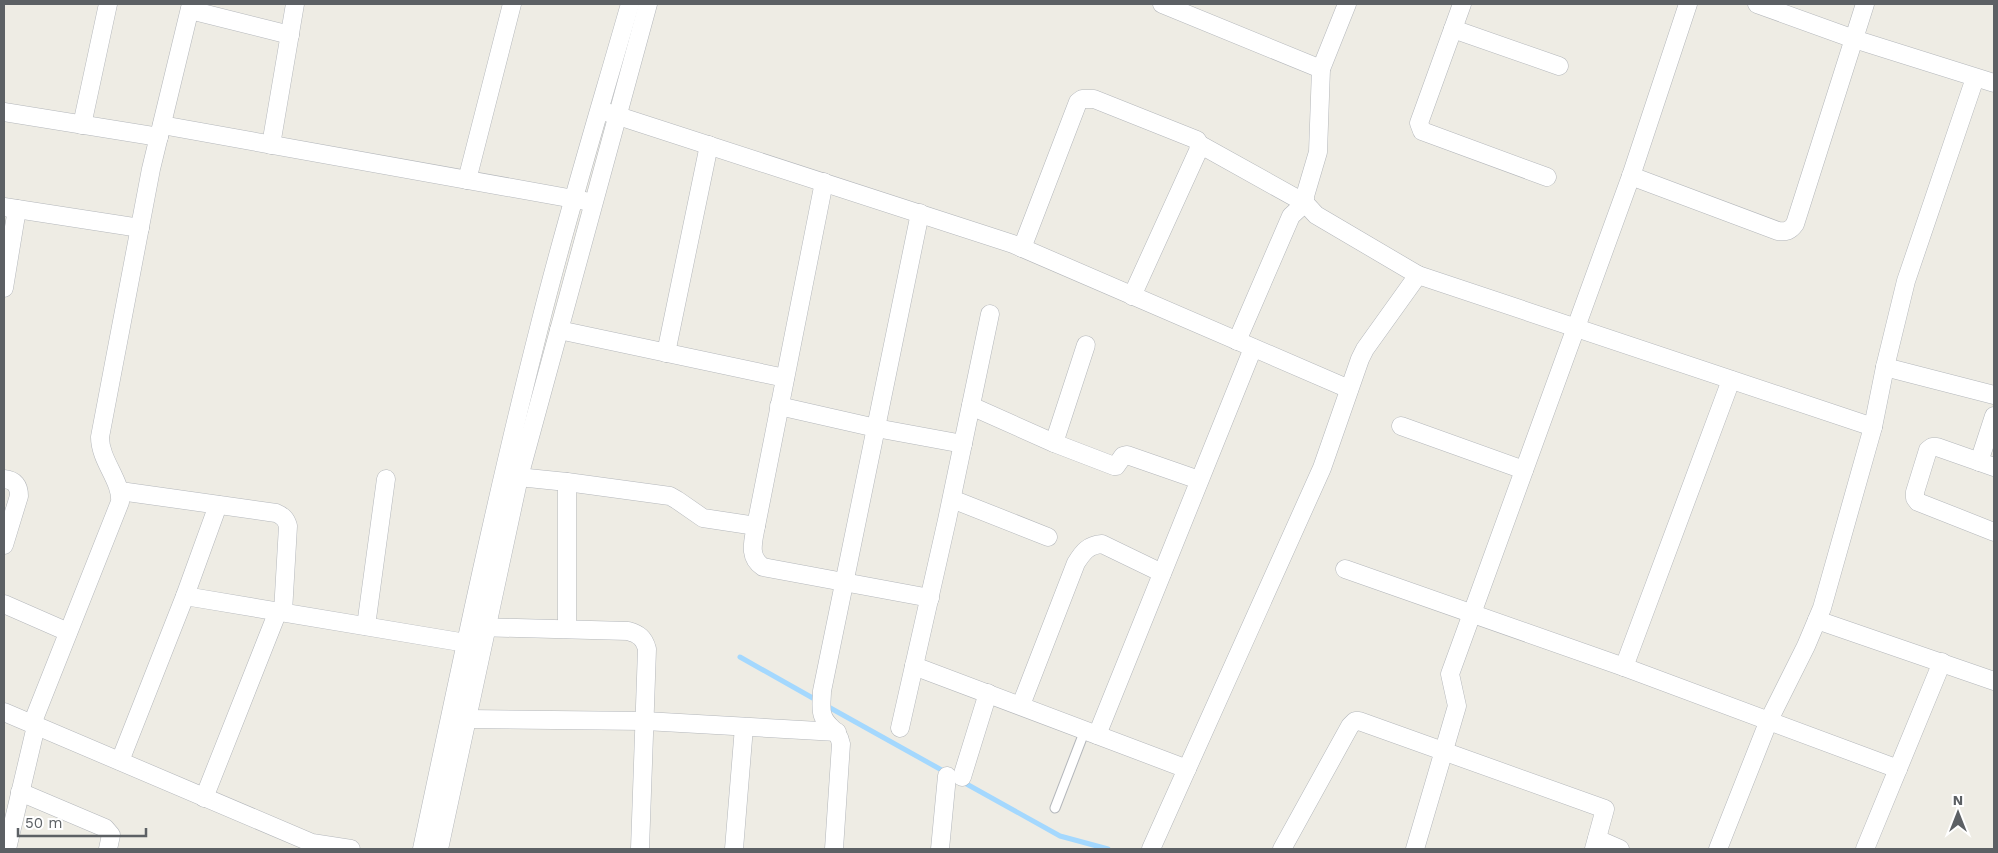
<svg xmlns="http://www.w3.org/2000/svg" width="1998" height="853" font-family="'Work Sans',sans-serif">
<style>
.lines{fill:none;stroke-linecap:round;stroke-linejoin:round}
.stream{stroke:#a4d8fe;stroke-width:5}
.service-casing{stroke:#b4b7bb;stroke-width:11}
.minor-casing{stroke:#b4b7bb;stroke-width:19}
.service{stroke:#fff;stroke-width:9}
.minor{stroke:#fff;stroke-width:18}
</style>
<rect width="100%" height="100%" fill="#eeece4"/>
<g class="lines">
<g class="stream">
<path d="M740,657L818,701"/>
<path d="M825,705L947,773"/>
<path d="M963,782L1060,836L1108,849"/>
</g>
<g class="service-casing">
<path id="service" d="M1055,808L1085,730"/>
</g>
<g class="minor-casing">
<g id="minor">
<path d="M1162,4L1321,69"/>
<path d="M1347,4L1321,69L1318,152L1305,196V203L1316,215L1418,275"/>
<path d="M1462,4L1419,123L1422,131L1547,177"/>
<path d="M1757,4L1854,39L1994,83"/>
<path d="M190,10L290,35"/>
<path d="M1453,29L1559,66"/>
<path d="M4,112L159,137"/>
<path d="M606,112L1013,244L1349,389"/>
<path d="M82,125L108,4"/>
<path d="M162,125L585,201"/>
<path d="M1199,144L1305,203L1291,216L1237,341"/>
<path d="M271,145L295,4"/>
<path d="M1631,176L1778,231C1786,232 1790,231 1795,224L1865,4"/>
<path d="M467,180L512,4"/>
<path d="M824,182L756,526C753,542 748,557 763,567L930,598"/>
<path d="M4,207L140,228"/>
<path d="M1022,248L1078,102L1082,99H1094L1197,140L1199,144L1198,151L1132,296"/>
<path d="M4,288L17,209"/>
<path d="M559,330L785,378"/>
<path d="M666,353L709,145"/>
<path d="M1885,367L1994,395"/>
<path d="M779,406L876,428L963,444"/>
<path d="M971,406L1054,443L1114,466H1116L1123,456L1127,455L1199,480"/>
<path d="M1401,426L1524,470"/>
<path d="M1054,443L1086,345"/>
<path d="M1979,462L1994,416"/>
<path d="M1994,467L1937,447H1932L1928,450L1915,492V498L1918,502L1994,532"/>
<path d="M508,476L567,482L670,496L677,500L703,518L756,526"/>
<path d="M4,479C15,480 19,486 19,496L4,545"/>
<path d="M567,482V629"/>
<path d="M120,491L276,513C283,516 286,519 288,526L283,612"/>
<path d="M952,499L1048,537"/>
<path d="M1345,569L1624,667L1898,769"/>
<path d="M185,596L466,643"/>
<path d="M4,604L68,632"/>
<path d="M1817,620L1994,681"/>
<path d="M366,626L386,479"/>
<path d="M476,627L628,631C639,634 644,638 647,649L640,849"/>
<path d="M914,666L1187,769"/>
<path d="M1624,667L1731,380"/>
<path d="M1021,705L1076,563C1083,552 1088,545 1102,544L1162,573"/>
<path d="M4,712L312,843L351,849"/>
<path d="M468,719L645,721L837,732"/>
<path d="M32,724L120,502C122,481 100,461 100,437L151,169L191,4"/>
<path d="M900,728L947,520L990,314"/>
<path d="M1097,735L1253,348"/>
<path d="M120,761L185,596L218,505"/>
<path d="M962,777L988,693"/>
<path d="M20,792L105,828L111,835L108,849"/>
<path d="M204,798L278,611"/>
<path d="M1597,839L1620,849"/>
<path d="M7,849L36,726"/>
<path d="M422,849C459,675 495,501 539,328C566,219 599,112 630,4"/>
<path d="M439,849L519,477L648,4"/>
<path d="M734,849L744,727"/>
<path d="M834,849L841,744C838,728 827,728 823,716C820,709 822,699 822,691L920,213"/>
<path d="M940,849L947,776"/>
<path d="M1151,849L1322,468L1360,359L1365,349L1418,275L1873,427"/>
<path d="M1282,849L1350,726L1355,721H1359L1605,809L1594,849"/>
<path d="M1415,849L1457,706L1450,674L1631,176L1688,4"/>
<path d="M1718,849L1769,720L1806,646L1822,608L1873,427L1885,367L1906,281L1975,78"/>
<path d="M1865,849L1942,662"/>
</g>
</g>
<use href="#service" class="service"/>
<use href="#minor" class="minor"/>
</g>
<rect width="1998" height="853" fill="none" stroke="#5c6064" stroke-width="10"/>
<g transform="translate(1958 813)" stroke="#ffffff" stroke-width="4" paint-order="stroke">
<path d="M0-4L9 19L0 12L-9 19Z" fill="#5c6064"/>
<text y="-8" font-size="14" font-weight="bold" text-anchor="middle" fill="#5c6064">N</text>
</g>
<path d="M18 828v8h128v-8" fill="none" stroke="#5c6064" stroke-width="2.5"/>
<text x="25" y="828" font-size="15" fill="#5c6064" stroke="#ffffff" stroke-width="4" paint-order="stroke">50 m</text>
</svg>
